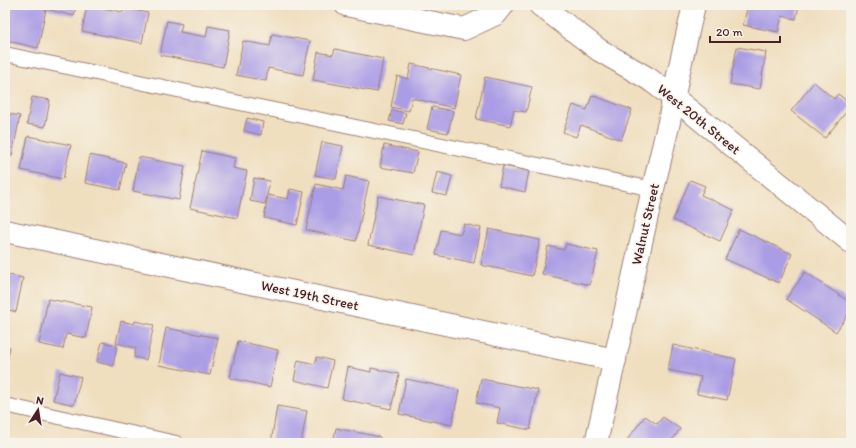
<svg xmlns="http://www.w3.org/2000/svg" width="856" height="448" font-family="Itim,sans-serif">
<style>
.building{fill:#aa9ce5}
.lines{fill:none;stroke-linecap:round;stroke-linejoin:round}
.service-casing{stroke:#9d7f75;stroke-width:16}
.minor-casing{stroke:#9d7f75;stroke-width:24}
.service{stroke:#fff;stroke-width:14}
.minor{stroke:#fff;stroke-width:22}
.labels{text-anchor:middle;stroke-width:3;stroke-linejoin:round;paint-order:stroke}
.street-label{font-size:14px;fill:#4a1f2b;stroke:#f7f3e8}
</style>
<rect width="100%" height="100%" fill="#f7f3e8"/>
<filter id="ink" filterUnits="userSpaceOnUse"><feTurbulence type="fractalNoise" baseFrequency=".025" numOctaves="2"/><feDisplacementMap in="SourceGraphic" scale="8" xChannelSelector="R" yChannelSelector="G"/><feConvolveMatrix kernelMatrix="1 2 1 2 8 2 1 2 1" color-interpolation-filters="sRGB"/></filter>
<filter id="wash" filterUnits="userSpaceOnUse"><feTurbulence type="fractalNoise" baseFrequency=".012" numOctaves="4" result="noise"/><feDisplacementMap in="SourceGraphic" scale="16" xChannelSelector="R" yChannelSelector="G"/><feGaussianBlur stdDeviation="0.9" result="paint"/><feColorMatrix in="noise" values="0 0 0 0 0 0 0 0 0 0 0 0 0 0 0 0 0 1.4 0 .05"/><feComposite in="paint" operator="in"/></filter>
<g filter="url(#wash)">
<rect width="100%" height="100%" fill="#f0dfbf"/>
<g id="blocks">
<g class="building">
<path d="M9,5H76L74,16L46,9L38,48L5,40V22Z"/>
<path d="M87,5L123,12L124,8L148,13L142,43L82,31Z"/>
<path d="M748,5H799L796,19L782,16L778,32L743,25Z"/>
<path d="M167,21L182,24L180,32L206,37L208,26L230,30L223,67L160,55Z"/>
<path d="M272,34L310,41L303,75L268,68L266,81L236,75L243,41L270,46Z"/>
<path d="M737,47L766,52L760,89L730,84Z"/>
<path d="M335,49L383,59L377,92L313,80L318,52L333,55Z"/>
<path d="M411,64L461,75L454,108L412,98L409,111L391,107L397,76L408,79Z"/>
<path d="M485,77L532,87L526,112L514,110L510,126L476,119Z"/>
<path d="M814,82L834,99L838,94L851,104V106L825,138L791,111Z"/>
<path d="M592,95L632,110L621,140L581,125L576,137L563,132L573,105L587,110Z"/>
<path d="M32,97L50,100L45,127L27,124Z"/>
<path d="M432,107L453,111L448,133L427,129Z"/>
<path d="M392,110L406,113L403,124L389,121Z"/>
<path d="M5,113L20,116L12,156L5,155Z"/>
<path d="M247,118L263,122L261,135L244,131Z"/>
<path d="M28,136L71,145L63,179L21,170Z"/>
<path d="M322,142L343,146L336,179L315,175Z"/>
<path d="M384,145L418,152L413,173L380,167Z"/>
<path d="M202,151L235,158L233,168L247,171L237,218L190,208Z"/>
<path d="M90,155L126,163L120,190L85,183Z"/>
<path d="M139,157L185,166L179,200L133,191Z"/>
<path d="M503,166L529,171L525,192L499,186Z"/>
<path d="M437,172L452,176L447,196L432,193Z"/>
<path d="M346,176L369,181L356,241L306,230L316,184L343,190Z"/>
<path d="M254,178L270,181L265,204L250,201Z"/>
<path d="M690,180L705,186L701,195L734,210L720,241L673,220Z"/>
<path d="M290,189L304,192L297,225L264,218L268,195L288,199Z"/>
<path d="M378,196L424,205L414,255L368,245Z"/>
<path d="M464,224L481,228L474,263L436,255L441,230L461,234Z"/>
<path d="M489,229L540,240L532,276L481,265Z"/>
<path d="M739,229L792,254L779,283L725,259Z"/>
<path d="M566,244L598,251L590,285L542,274L548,246L564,250Z"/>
<path d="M805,272L851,303V310L836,332L786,299Z"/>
<path d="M5,274L23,278L16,312L5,309Z"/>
<path d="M48,299L92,307L86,338L66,334L63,349L39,344Z"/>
<path d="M121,321L134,324L135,321L154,325L146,360L134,357L136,348L116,343Z"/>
<path d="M166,328L218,338L210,375L159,365Z"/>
<path d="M238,341L278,350L270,387L230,378Z"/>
<path d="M102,342L117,345L113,366L97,362Z"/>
<path d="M673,345L736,359L727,400L697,394L701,377L668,370Z"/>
<path d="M5,346L10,347L6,367L5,366Z"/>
<path d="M317,357L333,361L327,388L294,380L298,360L315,364Z"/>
<path d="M348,367L371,372V368L399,374L391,409L342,399Z"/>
<path d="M60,372L81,377L74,405L53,400Z"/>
<path d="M406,379L459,390L452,425L399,414Z"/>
<path d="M481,379L538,390L530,430L497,423L500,408L476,403Z"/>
<path d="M277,406L307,411L301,443H271Z"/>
<path d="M645,416L657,424L663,417L680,429L670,443H631L627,440Z"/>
<path d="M336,428L380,437L379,443H333Z"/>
</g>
</g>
</g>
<g filter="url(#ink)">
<use href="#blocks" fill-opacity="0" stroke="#9d7f75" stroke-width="1"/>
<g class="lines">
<g class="service-casing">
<g id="service">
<path d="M5,54L653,189"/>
<path d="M5,405L176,443"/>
</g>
</g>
<g class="minor-casing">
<g id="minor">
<path d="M346,5L464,29L496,14L503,5"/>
<path d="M540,5L599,50L649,79L674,98L851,242"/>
<path d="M5,231L615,360"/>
<path d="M596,443L653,189L669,122L678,75L694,5"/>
</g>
</g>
<use href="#service" class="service"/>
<use href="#minor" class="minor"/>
</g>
</g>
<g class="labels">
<g class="street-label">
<text transform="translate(699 119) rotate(39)" y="5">West 20th Street</text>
<text transform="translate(645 224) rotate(-77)" y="5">Walnut Street</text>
<text transform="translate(310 295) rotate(12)" y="5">West 19th Street</text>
</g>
</g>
<rect width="856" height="448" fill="none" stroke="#f7f3e8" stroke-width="20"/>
<g transform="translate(38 410) rotate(12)" stroke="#f7f3e8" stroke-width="3" paint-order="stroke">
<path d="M0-3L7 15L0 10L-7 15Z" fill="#4a1f2b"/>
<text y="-6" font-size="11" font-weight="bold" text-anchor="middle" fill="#4a1f2b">N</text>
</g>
<path d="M710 36v6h70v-6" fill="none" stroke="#4a1f2b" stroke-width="2"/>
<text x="716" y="36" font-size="12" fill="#4a1f2b" stroke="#f7f3e8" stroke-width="3" paint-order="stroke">20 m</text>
</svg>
